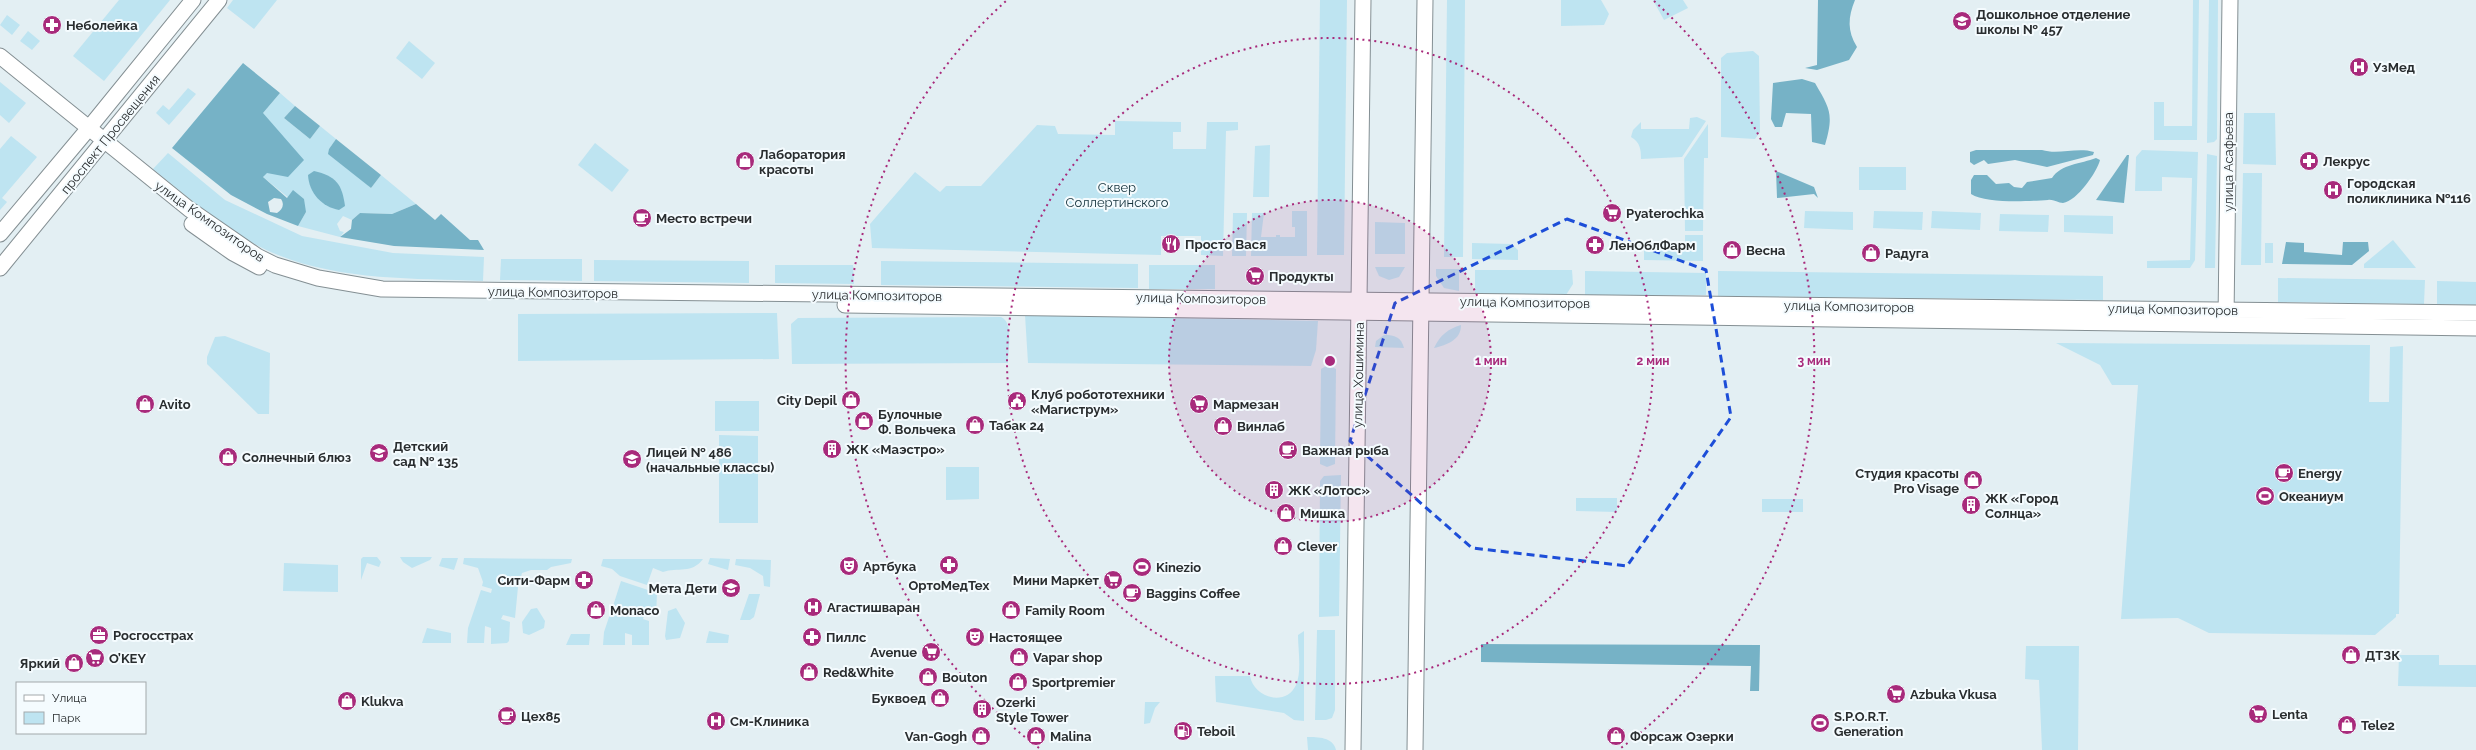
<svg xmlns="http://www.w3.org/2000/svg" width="2476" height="750" font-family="Raleway,sans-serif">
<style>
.green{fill:#bee4f1}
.forest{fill:#76b2c6;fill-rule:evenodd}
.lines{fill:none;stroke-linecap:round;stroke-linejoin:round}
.secondary-casing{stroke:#848f93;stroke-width:17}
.secondary{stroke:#fff;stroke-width:15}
.marked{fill:none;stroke:#1d4ed8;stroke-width:3;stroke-dasharray:8 5;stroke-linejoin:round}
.ring{fill:none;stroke:#a82a7b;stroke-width:2;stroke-dasharray:2 4}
.labels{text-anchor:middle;stroke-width:4;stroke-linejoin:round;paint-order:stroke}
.poi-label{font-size:13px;font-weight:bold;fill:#292d2f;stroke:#f4fbfe;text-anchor:start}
.street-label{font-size:13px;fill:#292d2f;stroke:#f4fbfe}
.park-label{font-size:13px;fill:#13313b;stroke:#f4fbfe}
.centre{fill:#a82a7b;stroke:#f4fbfe;stroke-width:2}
.ring-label{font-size:12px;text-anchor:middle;font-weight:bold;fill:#a82a7b;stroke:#f4fbfe;stroke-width:4;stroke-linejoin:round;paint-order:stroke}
</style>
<rect width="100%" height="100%" fill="#e3eff3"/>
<g class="green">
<path d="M119,0H170L104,81L73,56Z"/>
<path d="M233,0H277L254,29L227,8Z"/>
<path d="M1320,0H1347L1344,255H1317Z"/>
<path d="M1447,0H1465L1463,257H1444Z"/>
<path d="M1561,0H1601L1609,14L1604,25L1561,26Z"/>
<path d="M1653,0H1683L1688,8L1664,20Z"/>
<path d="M2193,0H2199L2197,140H2154V102H2164V126H2192Z"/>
<path d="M2209,0H2218L2217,139L2214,142L2207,143Z"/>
<path d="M7,15L20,25L12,35L0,25Z"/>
<path d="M28,31L40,41L32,50L20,41Z"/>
<path d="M409,41L435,63L422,79L396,58Z"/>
<path d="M1753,51L1759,56L1760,132L1755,139L1721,137V58L1727,53Z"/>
<path d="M0,82L26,103L9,123L0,115Z"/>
<path d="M188,88L196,94L169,125L156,113L163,105L169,110Z"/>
<path d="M280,93L295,106L284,118L310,139L320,126L336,139L329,149L371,188L381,175L416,204L392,214L360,213L352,220L343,216L337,224L340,231L344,232L340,237L298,226L306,212L263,177L266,172L263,113Z"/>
<path d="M2244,113H2275L2276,165L2243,164Z"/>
<path d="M1697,117L1706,121L1682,157L1641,159C1641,149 1640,142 1631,137L1633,130L1641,122V129H1689L1690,118Z"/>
<path d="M1115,121L1181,122V132H1173V149H1206L1207,122H1238V130L1226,131L1223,256L1201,255V236H1161V255L872,248L870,224L915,172L940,192L946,186H981L1037,125L1055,126L1058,134L1115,135Z"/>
<path d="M1708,124V158H1704L1703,231H1685L1684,159Z"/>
<path d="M11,136L37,157L2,198L7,202L0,210V149Z"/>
<path d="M595,143L629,170L612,192L578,165Z"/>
<path d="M1270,145L1269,197H1253L1255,146Z"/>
<path d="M2142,150L2198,152L2195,260L2190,268H2147V261L2190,260L2192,178L2162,177V191H2135L2136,157Z"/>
<path d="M168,153L225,200L302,236L393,253L484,257L483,281C414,278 343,281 278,255C232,237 192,200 153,169Z"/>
<path d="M2207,154L2217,156L2215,268H2205Z"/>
<rect x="1859" y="167" width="47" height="23"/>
<path d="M2243,173H2262L2261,265H2241Z"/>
<path d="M1292,211H1307V256H1251L1252,213H1264L1261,237H1276V235H1280V237H1295V227H1292Z"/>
<path d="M1805,211L1853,212V230L1804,228Z"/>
<path d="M1874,211L1923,212L1922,230L1873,228Z"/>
<path d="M1932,211L1981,213L1980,230L1931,228Z"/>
<path d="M1233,213H1247L1246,256H1232Z"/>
<path d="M2000,214L2049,215L2048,232L1999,231Z"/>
<path d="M2064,215L2113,216V234L2064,232Z"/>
<path d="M1375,222L1405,223V254H1375Z"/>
<path d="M1685,235H1703V261L1644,260V247H1685Z"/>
<path d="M2393,240L2416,268H2364V264Z"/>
<path d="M1472,243L1511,244L1518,250V260L1472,259Z"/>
<rect x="2265" y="243" width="8" height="20"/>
<path d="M501,259H582V281L500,280Z"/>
<path d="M594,260L749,261V283L594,281Z"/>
<path d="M881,261L1138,264V288L881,285Z"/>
<path d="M775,265H853L854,284L775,283Z"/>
<rect x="1149" y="265" width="66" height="24"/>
<path d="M1375,267H1405L1399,277L1389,280L1379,276Z"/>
<path d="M1436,269H1459V291L1444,288L1436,276Z"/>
<path d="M1475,270H1572L1573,284L1566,295H1475Z"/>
<path d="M1585,271L1706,273V295H1585Z"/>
<path d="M1718,271L2103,276V300L1718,296Z"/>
<path d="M2278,278L2425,280L2424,304L2278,302Z"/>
<path d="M2437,281L2476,282V305L2437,304Z"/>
<path d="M777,313L779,359L518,361V314Z"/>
<path d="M1025,315L1318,321L1316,350L1311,366L1028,363Z"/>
<path d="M1001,317C1014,322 1008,350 1008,363L792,364L791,324L798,318Z"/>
<path d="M1461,325C1461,340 1447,345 1434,348C1440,335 1448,329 1461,325Z"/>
<path d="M1384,335C1395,335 1401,337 1404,348L1375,347L1376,341Z"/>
<path d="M225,336L270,353L269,414H258L207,364V357L215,337Z"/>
<path d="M2056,343L2370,345L2369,402H2389L2390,347L2403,346L2399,614H2396V617L2375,635L2209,633L2178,618L2121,619L2138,385H2112L2100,365Z"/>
<path d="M1328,365L1336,369L1335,464L1327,467L1320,464L1321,369Z"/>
<rect x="715" y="401" width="44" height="30"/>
<path d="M719,435L758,436V523H719Z"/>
<path d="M946,467H979V499L946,500Z"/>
<path d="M1341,475L1339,616L1319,617L1320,481L1324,476Z"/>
<path d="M1576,498H1617V512L1576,511Z"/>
<rect x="1762" y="499" width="41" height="13"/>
<path d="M363,557H377L381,562L379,567L367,563L361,580V559Z"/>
<path d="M400,557H432L430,560L412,568L403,562Z"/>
<path d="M442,558H458L454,570L439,566Z"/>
<path d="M464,558L572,559L571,563L551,567L547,570H531L522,573L518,587L515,618L503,615L501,619L510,622L509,641L507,643L491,644V628L485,626L484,643H467L468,628L481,590L491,593L492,589L482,586L483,582L478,568L463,564Z"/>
<path d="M710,558L730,559L728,570L708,564Z"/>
<path d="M603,559H703C692,574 678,567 663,572L653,568L647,585L620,576L612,569L601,566Z"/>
<path d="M736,559L771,560L770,587L764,586L763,576L750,568L735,565Z"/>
<path d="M284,563L338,565V592L283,591Z"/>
<path d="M621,581L657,593L656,617L645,614L643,619L649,621V645H632V635L625,633V645H603L604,632L611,611L625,615L626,610L613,606Z"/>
<path d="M749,594H760L754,617L750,620H740Z"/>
<path d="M537,608L545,621L544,628L529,635L523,633L522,622L531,609Z"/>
<path d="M676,608L685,623L680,638L666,640L665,636L668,611Z"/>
<path d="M427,628L451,633V643H422Z"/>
<path d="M1317,630H1335V710L1332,718L1326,720H1315Z"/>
<path d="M709,631L729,635L728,643H706Z"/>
<path d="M1304,631V721L1294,720L1284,713L1216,702L1215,676H1250C1254,698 1286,707 1296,685C1302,671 1298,650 1298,635Z"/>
<path d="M571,634H590L589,645H566Z"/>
<path d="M2026,646H2079L2078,750H2042L2039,680L2025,679Z"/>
<path d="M2399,655H2439V665H2476V687L2398,686Z"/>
<path d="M1145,702H1160L1155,708L1150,723L1144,724Z"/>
<path d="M1307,737C1318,737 1333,737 1336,750H1308Z"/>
</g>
<g class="forest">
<path d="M1818,0H1855C1848,17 1847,31 1857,47L1849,60L1817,70L1805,68L1817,65Z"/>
<path d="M243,63L280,93L263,113L304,160L288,177L267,173L263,177L287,198L293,190L304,199L306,212L298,226L267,214L231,195L172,148ZM274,198L281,199C285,205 282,210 277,213L270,212L268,202Z"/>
<path d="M1802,79L1815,83C1830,109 1834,114 1825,145L1812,142L1811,114L1786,113L1782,127H1775L1771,119L1773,83Z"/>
<path d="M295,106L320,126L310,139L284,118Z"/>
<path d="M336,139L381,175L371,188L328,154L329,149Z"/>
<path d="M1976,150H2042C2058,155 2077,147 2094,152L2093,155L2047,167L2015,160L1988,164L1984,160L1974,165L1970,162V152Z"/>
<path d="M2127,155H2129L2124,203L2096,200Z"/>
<path d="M2096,158L2100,160C2097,172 2077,201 2063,203C2058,203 2053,199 2048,200C2031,201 1986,204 1971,194V180L1974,175H1987L1996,184L2009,183L2014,187L2022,188L2027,182L2052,178C2061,164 2081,164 2096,158Z"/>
<path d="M314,171C336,176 342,184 345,206L339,210C322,207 309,193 308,175Z"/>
<path d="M1776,171L1814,187L1818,198L1814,194L1777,198Z"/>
<path d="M416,204L435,220L441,214L470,240H478L484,250L394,246L340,237L351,229L352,220L360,213L392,214Z"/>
<path d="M2286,242L2304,243V252L2342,255L2343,242H2368L2369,251L2352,265L2282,264Z"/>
<path d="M1481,644L1760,645L1759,691H1750L1751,666L1481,662Z"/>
</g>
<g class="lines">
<g class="secondary-casing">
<g id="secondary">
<path d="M0,56L189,209L257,256L275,265L318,278L382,289L2476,313"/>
<path d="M192,224L233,253L259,267"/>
<path d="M0,234L89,128L193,0"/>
<path d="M0,268L219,0"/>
<path d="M845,305L2476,328"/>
<path d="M2226,319L2230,0"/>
<path d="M1353,750L1363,0"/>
<path d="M1415,750L1425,0"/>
</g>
</g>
<use href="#secondary" class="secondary"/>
</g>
<path class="marked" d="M1567,219L1706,270L1731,417L1627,566L1472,548L1350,441L1395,303Z"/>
<circle cx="1330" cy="361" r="161" fill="#a82a7b" fill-opacity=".12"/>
<g class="ring">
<circle cx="1330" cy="361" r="161"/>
<circle cx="1330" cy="361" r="323"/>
<path d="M1039 748A484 484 0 0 1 1006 1M1654 1A484 484 0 0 1 1621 748"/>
</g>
<defs>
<g id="school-disc" transform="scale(1)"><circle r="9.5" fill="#a82a7b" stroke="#f4fbfe"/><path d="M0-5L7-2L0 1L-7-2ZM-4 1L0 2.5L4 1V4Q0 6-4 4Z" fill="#fff"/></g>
<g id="pharmacy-disc" transform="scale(1)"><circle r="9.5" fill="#a82a7b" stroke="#f4fbfe"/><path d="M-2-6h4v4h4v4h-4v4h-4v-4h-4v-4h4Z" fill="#fff"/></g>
<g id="hospital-disc" transform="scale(1)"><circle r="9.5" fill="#a82a7b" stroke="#f4fbfe"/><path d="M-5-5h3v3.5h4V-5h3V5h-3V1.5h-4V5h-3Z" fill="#fff"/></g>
<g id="shop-disc" transform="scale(1)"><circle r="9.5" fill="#a82a7b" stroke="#f4fbfe"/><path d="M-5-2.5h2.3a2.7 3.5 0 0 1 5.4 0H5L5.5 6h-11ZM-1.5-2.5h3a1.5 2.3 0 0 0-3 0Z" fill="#fff"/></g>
<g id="supermarket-disc" transform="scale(1)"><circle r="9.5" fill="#a82a7b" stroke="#f4fbfe"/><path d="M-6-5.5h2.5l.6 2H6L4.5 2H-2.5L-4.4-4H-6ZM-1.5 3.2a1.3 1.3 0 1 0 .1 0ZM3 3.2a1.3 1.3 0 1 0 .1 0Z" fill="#fff"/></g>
<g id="cafe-disc" transform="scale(1)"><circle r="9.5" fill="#a82a7b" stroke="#f4fbfe"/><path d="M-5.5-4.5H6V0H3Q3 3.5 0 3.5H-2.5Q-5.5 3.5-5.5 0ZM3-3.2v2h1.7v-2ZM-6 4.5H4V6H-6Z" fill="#fff"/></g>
<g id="restaurant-disc" transform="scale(1)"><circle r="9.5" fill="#a82a7b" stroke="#f4fbfe"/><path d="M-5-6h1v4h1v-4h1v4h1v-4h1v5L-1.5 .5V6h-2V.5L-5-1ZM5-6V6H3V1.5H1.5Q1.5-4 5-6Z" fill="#fff"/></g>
<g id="civic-disc" transform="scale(1)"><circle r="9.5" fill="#a82a7b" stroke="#f4fbfe"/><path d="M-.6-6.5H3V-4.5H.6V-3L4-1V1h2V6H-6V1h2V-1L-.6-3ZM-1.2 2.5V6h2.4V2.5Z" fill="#fff"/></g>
<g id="building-disc" transform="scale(1)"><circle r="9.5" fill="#a82a7b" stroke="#f4fbfe"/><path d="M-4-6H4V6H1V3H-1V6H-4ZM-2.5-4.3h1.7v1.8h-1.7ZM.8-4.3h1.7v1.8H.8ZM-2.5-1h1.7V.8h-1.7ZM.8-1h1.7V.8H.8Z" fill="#fff"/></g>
<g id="stadium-disc" transform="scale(1)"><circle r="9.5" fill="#a82a7b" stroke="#f4fbfe"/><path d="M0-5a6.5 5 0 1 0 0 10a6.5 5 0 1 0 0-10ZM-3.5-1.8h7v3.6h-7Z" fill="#fff"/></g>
<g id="theatre-disc" transform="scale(1)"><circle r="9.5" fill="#a82a7b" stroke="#f4fbfe"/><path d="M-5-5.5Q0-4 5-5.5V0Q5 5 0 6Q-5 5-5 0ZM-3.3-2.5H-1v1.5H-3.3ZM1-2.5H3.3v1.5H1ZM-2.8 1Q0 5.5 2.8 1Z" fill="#fff"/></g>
<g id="office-disc" transform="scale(1)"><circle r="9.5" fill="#a82a7b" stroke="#f4fbfe"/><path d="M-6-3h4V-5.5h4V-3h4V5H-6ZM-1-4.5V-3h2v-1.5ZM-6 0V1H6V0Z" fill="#fff"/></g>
<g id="fuel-disc" transform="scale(1)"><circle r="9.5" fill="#a82a7b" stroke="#f4fbfe"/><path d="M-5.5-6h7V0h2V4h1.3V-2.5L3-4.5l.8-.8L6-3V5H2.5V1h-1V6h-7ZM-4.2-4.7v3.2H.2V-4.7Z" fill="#fff"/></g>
</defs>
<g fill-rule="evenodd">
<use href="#school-disc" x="1962" y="21"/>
<use href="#pharmacy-disc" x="52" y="25"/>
<use href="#hospital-disc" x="2359" y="67"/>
<use href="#shop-disc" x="745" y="161"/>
<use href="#pharmacy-disc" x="2309" y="161"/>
<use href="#hospital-disc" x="2333" y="190"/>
<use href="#supermarket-disc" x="1612" y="213"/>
<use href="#cafe-disc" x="642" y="218"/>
<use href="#restaurant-disc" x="1171" y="244"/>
<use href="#pharmacy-disc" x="1595" y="245"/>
<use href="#shop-disc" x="1732" y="250"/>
<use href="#shop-disc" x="1871" y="253"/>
<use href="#supermarket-disc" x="1255" y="276"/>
<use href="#shop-disc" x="851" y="400"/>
<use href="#civic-disc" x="1017" y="401"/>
<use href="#shop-disc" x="145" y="404"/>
<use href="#supermarket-disc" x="1199" y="404"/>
<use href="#shop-disc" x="864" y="421"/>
<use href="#shop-disc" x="975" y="425"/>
<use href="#shop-disc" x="1223" y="426"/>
<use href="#building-disc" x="832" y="449"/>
<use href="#cafe-disc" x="1288" y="450"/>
<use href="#school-disc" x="379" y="453"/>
<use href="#shop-disc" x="228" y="457"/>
<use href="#school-disc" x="632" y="459"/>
<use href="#cafe-disc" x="2284" y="473"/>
<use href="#shop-disc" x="1973" y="480"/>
<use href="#building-disc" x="1274" y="490"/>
<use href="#stadium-disc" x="2265" y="496"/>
<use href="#building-disc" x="1971" y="505"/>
<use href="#shop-disc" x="1286" y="513"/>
<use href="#shop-disc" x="1283" y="546"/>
<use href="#pharmacy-disc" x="949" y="565"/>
<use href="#theatre-disc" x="849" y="566"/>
<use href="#stadium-disc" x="1142" y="567"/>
<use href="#pharmacy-disc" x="584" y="580"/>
<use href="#supermarket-disc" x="1113" y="580"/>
<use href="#school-disc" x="731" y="588"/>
<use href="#cafe-disc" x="1132" y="593"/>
<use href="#hospital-disc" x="813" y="607"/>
<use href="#shop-disc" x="596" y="610"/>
<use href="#shop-disc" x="1011" y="610"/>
<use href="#office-disc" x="99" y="635"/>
<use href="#pharmacy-disc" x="812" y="637"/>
<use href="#theatre-disc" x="975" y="637"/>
<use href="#supermarket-disc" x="931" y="652"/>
<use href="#shop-disc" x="2351" y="655"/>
<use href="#shop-disc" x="1019" y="657"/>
<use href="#supermarket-disc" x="95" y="658"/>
<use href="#shop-disc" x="74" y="663"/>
<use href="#shop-disc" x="809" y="672"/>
<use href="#shop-disc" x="928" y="677"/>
<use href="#shop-disc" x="1018" y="682"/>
<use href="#supermarket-disc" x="1896" y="694"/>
<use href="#shop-disc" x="940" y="698"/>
<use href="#shop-disc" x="347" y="701"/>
<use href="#building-disc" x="982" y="709"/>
<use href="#supermarket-disc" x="2258" y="714"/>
<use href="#cafe-disc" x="507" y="716"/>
<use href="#hospital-disc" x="716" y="721"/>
<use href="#stadium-disc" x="1820" y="723"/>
<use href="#shop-disc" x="2347" y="725"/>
<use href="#fuel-disc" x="1183" y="731"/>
<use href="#shop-disc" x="981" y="736"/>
<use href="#shop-disc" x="1036" y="736"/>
<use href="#shop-disc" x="1616" y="736"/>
</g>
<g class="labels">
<g class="poi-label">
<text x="1976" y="19">Дошкольное отделение<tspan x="1976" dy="15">школы № 457</tspan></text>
<text x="66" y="30">Неболейка</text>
<text x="2373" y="72">УзМед</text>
<text x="759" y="159">Лаборатория<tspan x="759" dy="15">красоты</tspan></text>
<text x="2323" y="166">Лекрус</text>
<text x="2347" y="188">Городская<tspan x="2347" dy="15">поликлиника №116</tspan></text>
<text x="1626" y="218">Pyaterochka</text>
<text x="656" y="223">Место встречи</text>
<text x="1185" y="249">Просто Вася</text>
<text x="1609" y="250">ЛенОблФарм</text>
<text x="1746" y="255">Весна</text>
<text x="1885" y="258">Радуга</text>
<text x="1269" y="281">Продукты</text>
<text x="1031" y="399">Клуб робототехники<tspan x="1031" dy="15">«Магиструм»</tspan></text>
<text x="837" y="405" text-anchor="end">City Depil</text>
<text x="159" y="409">Avito</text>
<text x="1213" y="409">Мармезан</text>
<text x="878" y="419">Булочные<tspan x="878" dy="15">Ф. Вольчека</tspan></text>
<text x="989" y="430">Табак 24</text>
<text x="1237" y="431">Винлаб</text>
<text x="393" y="451">Детский<tspan x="393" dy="15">сад № 135</tspan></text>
<text x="846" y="454">ЖК «Маэстро»</text>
<text x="1302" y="455">Важная рыба</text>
<text x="646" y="457">Лицей № 486<tspan x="646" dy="15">(начальные классы)</tspan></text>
<text x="242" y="462">Солнечный блюз</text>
<text x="1959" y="478" text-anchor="end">Студия красоты<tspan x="1959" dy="15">Pro Visage</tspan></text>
<text x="2298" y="478">Energy</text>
<text x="1288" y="495">ЖК «Лотос»</text>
<text x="2279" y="501">Океаниум</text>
<text x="1985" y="503">ЖК «Город<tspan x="1985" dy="15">Солнца»</tspan></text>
<text x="1300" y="518">Мишка</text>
<text x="1297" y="551">Clever</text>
<text x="863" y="571">Артбука</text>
<text x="1156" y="572">Kinezio</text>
<text x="570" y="585" text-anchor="end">Сити-Фарм</text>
<text x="1099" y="585" text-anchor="end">Мини Маркет</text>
<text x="949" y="590" text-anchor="middle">ОртоМедТех</text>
<text x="717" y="593" text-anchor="end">Мета Дети</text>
<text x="1146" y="598">Baggins Coffee</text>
<text x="827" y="612">Агастишваран</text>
<text x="610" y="615">Monaco</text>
<text x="1025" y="615">Family Room</text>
<text x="113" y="640">Росгосстрах</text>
<text x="826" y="642">Пиллс</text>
<text x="989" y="642">Настоящее</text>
<text x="917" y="657" text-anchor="end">Avenue</text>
<text x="2365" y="660">ДТЗК</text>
<text x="1033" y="662">Vapar shop</text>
<text x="109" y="663">O’KEY</text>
<text x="60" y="668" text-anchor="end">Яркий</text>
<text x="823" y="677">Red&amp;White</text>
<text x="942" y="682">Bouton</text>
<text x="1032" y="687">Sportpremier</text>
<text x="1910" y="699">Azbuka Vkusa</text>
<text x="926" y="703" text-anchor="end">Буквоед</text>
<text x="361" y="706">Klukva</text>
<text x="996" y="707">Ozerki<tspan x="996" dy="15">Style Tower</tspan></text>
<text x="2272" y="719">Lenta</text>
<text x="521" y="721">Цех85</text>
<text x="1834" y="721">S.P.O.R.T.<tspan x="1834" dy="15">Generation</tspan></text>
<text x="730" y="726">См-Клиника</text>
<text x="2361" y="730">Tele2</text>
<text x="1197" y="736">Teboil</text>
<text x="967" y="741" text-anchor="end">Van-Gogh</text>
<text x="1050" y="741">Malina</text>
<text x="1630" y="741">Форсаж Озерки</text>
</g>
<g class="street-label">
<text transform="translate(110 134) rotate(-51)" y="5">проспект Просвещения</text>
<text transform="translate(2228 162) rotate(-90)" y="5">улица Асафьева</text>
<text transform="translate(210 221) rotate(35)" y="5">улица Композиторов</text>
<text transform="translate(553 292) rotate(1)" y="5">улица Композиторов</text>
<text transform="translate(877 295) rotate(1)" y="5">улица Композиторов</text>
<text transform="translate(1201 298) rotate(1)" y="5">улица Композиторов</text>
<text transform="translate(1525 302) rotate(1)" y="5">улица Композиторов</text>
<text transform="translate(1849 306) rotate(1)" y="5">улица Композиторов</text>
<text transform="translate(2173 309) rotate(1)" y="5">улица Композиторов</text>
<text transform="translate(1358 375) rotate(-89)" y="5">улица Хошимина</text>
</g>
<g class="park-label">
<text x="1117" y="192">Сквер<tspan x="1117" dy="15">Соллертинского</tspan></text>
</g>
</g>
<circle cx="1330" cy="361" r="6" class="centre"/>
<g class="ring-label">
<text x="1491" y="365">1 мин</text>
<text x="1653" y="365">2 мин</text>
<text x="1814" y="365">3 мин</text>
</g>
<rect x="16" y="682" width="130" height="52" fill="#f4fbfe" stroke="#a3a9ab"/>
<rect x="24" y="695" width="20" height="6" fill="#ffffff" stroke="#a3a9ab"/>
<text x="52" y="702" font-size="12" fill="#292d2f">Улица</text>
<rect x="24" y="712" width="20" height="12" fill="#bee4f1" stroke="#a3a9ab"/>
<text x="52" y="722" font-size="12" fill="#292d2f">Парк</text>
</svg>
